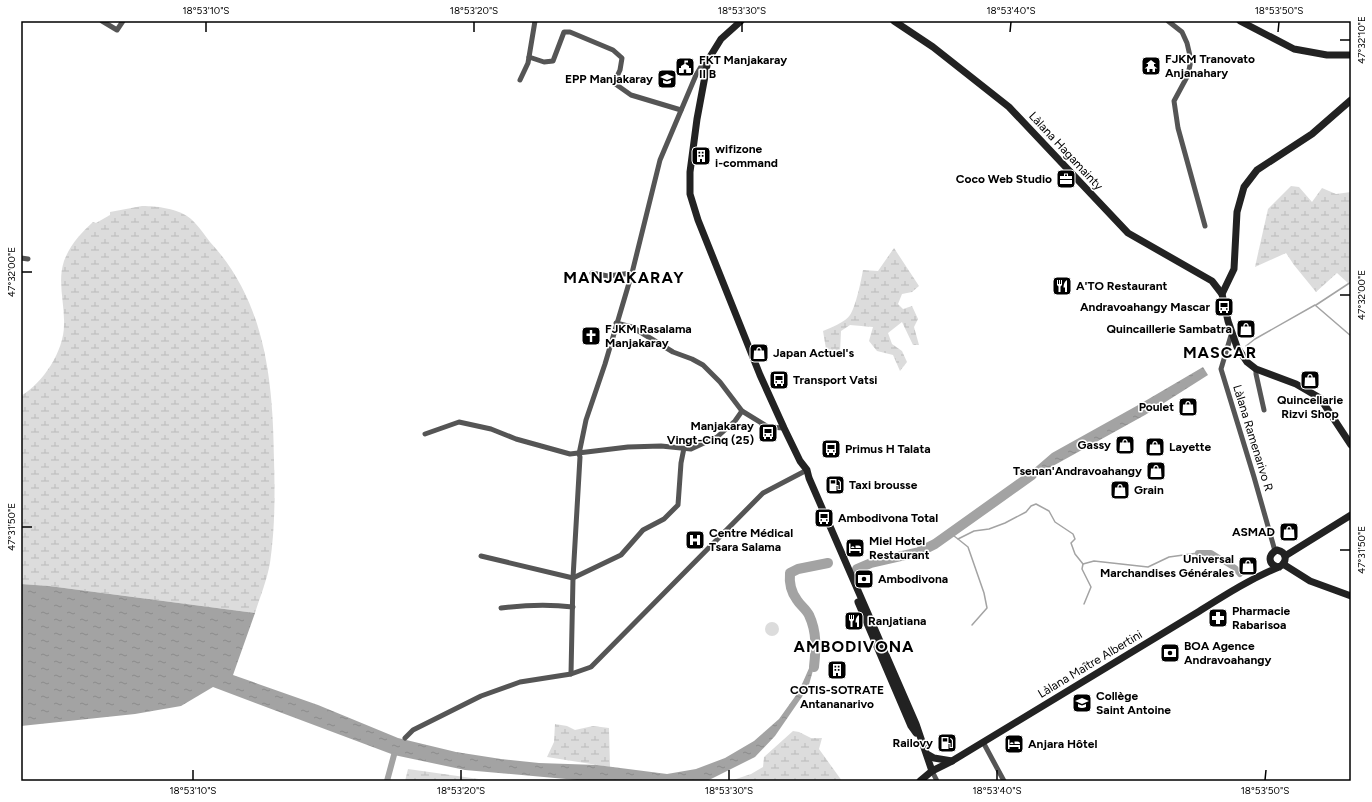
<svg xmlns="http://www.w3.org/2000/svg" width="1372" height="802" font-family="Figtree,sans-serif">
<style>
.wetland{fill:url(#wetland-marsh)}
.garden{fill:#dcdcdc}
.water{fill:url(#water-ripples)}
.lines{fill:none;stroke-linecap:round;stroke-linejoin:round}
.stream{stroke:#a3a3a3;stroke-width:1.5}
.canal{stroke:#a3a3a3;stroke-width:6}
.river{stroke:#a3a3a3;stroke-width:10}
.street{stroke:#555;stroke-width:5}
.secondary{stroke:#222;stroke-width:7}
.ticks{fill:none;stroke:#000;stroke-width:1.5}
.labels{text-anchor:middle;stroke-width:3;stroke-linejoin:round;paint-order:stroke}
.poi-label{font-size:12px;font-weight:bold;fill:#000;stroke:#fff;text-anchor:start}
.street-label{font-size:12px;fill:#000;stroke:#fff}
.district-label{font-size:16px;font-weight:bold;letter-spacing:1px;fill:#000;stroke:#fff}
.neatline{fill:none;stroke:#000;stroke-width:1.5}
.ticks-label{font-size:10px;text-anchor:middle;fill:#000}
</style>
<defs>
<pattern id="wetland-marsh" width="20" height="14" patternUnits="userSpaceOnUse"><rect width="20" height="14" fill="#dcdcdc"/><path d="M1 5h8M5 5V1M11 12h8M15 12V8" fill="none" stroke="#bbb"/></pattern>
<pattern id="water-ripples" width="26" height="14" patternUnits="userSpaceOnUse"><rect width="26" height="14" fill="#a3a3a3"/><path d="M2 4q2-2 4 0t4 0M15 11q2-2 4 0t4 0" fill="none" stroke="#8b8b8b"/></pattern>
</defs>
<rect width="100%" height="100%" fill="#fff"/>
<g class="wetland">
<path d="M1291,186L1299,187L1312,202L1322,188L1336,194L1351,192V280L1348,283L1337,273L1316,292L1294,265L1286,253L1255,267L1268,209Z"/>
<path d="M142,206C158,206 184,209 195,223C201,229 205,236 210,242C266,302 273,382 274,460C275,495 275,529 270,563C267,580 260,597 255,613L49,586L21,584V396C43,383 64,351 64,325C65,304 57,282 64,261C70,245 81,233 93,222L96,223L110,215V212Z"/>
<path d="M894,248L919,286L912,292L902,294L898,304L903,309L912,306L918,319L914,327L919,345H913L902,322L888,333L892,344L902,351L907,362L900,371L893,355L877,351L869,341L873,327L850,325L841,331L840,352L827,355L823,331C830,328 846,322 850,315C856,306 861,281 863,270L878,271Z"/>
<path d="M555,724L567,726L575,730L593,726L609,728L610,767L547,757L554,742Z"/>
<path d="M793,731L799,732L811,738H822L819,749L842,781H730L751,774L763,767L764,757Z"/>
<path d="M408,769L493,781H405Z"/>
</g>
<circle class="garden" cx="772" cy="629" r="7"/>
<g class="water">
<path d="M1203,367L1208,375L1145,415L1033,477L1030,472L1052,453L1140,404Z"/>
<path d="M21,584L49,586L255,613L233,675L318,705L398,738L456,752L501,759L539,763L597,765L667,774L696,769L725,758L754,741L779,719L799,691L810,666L814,667L808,688L775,736L755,757L707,781H588L465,770L394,755L213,687L181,706L135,714L21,726Z"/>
</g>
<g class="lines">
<g class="stream">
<path d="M1316,305L1351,282"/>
<path d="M1246,346L1255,339L1315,305L1351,336"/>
<path d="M950,533L958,539L974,531L989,529L1005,523L1026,512L1031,506L1036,504L1049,511L1055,522L1073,534L1075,539L1071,543L1075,554L1083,564L1082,569L1091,587L1084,604"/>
<path d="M958,539L968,547L984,593L987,608L972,625"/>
<path d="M1083,564L1094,561L1148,567L1169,557L1198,553"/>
</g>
<g class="canal">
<path d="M1198,553H1211L1235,568L1240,574"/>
<path d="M387,781L394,755"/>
</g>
<g class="river">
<path d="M857,569L871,563L919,552L935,544L1032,475"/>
<path d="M814,667C816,649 817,632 809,615C806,609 800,605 797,600C791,592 789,583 790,573L798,569L828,563"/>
</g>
<g class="street">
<path d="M102,21L117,30L123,21"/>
<path d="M1168,21L1182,32L1187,43L1191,60L1188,75L1174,101L1178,128L1205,226"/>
<path d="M529,57L544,62L553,61L564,32H570L613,50L622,58L620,70L614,83L631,95L681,110"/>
<path d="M520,80L528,63L535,21"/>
<path d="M21,258L28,259"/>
<path d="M592,273L608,276L632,273"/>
<path d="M616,323L632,327L673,352L692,359L703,365L720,382L742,411L768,427L784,428"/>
<path d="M1232,332L1221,369L1254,477L1275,551"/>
<path d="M1256,369V374L1264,410"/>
<path d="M425,434L459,422L491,429L516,439L570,454L628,447L661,446L691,449L717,437L735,421L742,411"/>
<path d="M481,556L573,578L621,555L643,530L664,519L678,505L681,463L684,448"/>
<path d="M501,608C525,605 548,604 573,607"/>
<path d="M571,674L573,578L580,457L579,454L586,420L605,364L632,273L660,160L696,75L702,65L708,60"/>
<path d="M405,738L413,730L481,696L520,682L571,674L591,667L763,493L807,470"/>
<path d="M983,742L1004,781"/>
<path d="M932,771L937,781"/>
</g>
<g class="secondary">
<path d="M741,21L721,39L708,60L697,119L690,172V194L698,220L760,375L784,428L800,461L807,470L809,478L916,724L932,771"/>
<path d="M894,21L933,47L1009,107L1128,233L1212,281L1222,294L1228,321L1237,347L1247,362L1256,369L1296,384L1320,398L1351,445"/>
<path d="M1240,21L1294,49L1327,55H1351"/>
<path d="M1222,294L1234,269L1237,212L1244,187L1257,170L1312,134L1351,100"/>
<path d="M1285,556L1351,515"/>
<path d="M1283,564L1310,581L1351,596"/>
<path d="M858,602L911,726L916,733"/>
<path d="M927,754L934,758L952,761"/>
<path d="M920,781L932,771L952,761L1198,612C1225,595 1250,579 1279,567C1288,562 1287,552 1277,550C1267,555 1268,565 1279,567"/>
</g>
</g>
<path class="ticks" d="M206,32V22M474,32V22M742,32V22M1010,32L1011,22M1278,32L1279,22M1340,40H1350M22,272H32M1340,295H1350M22,527H32M1340,550H1350M193,780V770M461,780V770M729,780V770M997,780V770M1265,780L1266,770"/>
<defs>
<g id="temple-square" transform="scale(1)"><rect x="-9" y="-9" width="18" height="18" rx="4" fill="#000" stroke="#fff"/><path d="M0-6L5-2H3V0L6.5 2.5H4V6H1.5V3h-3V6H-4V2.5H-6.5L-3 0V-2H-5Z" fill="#fff"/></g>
<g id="civic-square" transform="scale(1)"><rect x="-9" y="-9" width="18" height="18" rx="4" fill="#000" stroke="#fff"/><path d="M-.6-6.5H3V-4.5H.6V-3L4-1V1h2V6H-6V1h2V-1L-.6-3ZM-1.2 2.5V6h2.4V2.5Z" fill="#fff"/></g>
<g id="school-square" transform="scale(1)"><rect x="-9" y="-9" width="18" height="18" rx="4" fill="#000" stroke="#fff"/><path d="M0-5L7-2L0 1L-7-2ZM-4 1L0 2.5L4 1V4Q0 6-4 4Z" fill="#fff"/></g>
<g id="building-square" transform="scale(1)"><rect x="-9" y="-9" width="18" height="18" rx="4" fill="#000" stroke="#fff"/><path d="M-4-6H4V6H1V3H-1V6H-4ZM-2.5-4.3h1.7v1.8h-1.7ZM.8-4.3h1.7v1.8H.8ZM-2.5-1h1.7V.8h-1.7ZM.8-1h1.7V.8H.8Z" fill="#fff"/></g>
<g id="office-square" transform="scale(1)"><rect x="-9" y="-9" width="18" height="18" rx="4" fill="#000" stroke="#fff"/><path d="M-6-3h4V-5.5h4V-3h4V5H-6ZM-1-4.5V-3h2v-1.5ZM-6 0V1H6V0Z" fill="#fff"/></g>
<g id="restaurant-square" transform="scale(1)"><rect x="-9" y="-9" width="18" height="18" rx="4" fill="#000" stroke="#fff"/><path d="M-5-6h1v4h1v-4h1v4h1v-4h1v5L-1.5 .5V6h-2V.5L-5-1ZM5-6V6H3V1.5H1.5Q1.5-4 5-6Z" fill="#fff"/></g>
<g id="bus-square" transform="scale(1)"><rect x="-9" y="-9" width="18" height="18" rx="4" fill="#000" stroke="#fff"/><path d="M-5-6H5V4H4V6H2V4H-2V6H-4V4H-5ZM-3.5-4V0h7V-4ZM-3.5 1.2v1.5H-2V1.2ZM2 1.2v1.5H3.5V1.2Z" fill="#fff"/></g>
<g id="shop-square" transform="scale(1)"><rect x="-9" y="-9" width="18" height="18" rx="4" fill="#000" stroke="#fff"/><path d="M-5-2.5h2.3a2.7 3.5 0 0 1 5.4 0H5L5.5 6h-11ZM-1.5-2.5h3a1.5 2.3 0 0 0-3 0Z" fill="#fff"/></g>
<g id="church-square" transform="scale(1)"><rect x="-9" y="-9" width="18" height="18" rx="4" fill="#000" stroke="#fff"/><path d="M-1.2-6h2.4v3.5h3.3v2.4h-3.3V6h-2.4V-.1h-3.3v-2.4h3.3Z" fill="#fff"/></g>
<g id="fuel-square" transform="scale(1)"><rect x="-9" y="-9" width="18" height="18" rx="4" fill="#000" stroke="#fff"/><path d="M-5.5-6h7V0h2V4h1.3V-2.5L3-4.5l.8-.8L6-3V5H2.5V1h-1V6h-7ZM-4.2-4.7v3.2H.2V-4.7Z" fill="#fff"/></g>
<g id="hospital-square" transform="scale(1)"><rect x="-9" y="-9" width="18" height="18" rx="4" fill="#000" stroke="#fff"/><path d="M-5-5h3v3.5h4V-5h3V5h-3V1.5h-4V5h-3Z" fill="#fff"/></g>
<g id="hotel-square" transform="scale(1)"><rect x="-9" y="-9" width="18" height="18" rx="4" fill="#000" stroke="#fff"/><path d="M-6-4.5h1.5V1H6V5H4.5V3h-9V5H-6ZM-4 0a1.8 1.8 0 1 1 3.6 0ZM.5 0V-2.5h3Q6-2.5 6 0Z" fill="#fff"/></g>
<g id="bank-square" transform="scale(1)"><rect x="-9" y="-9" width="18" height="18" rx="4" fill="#000" stroke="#fff"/><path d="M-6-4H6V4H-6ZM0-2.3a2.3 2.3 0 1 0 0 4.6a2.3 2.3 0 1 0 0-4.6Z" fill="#fff"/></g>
<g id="pharmacy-square" transform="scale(1)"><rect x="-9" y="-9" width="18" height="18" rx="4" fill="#000" stroke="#fff"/><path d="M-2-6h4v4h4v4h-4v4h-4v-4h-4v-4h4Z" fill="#fff"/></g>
</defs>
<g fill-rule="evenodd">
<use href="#temple-square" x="1151" y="66"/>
<use href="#civic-square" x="685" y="67"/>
<use href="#school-square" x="667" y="79"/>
<use href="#building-square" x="701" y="156"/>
<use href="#office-square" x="1066" y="179"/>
<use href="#restaurant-square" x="1062" y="286"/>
<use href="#bus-square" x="1224" y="307"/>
<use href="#shop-square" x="1246" y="329"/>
<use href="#church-square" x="591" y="336"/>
<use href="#shop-square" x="759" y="353"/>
<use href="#bus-square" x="779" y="380"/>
<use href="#shop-square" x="1310" y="380"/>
<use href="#shop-square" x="1188" y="407"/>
<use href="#bus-square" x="768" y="433"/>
<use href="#shop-square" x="1125" y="445"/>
<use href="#shop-square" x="1155" y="447"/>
<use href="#bus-square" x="831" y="449"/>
<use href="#shop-square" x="1156" y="471"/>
<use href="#fuel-square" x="835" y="485"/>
<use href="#shop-square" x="1120" y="490"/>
<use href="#bus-square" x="824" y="518"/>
<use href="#shop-square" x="1289" y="532"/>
<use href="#hospital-square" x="695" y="540"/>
<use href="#hotel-square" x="855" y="548"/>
<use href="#shop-square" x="1248" y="566"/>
<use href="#bank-square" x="864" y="579"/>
<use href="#pharmacy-square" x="1218" y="618"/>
<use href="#restaurant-square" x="854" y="621"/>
<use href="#bank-square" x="1170" y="653"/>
<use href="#building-square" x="837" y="670"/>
<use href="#school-square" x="1082" y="703"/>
<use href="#fuel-square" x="947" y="743"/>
<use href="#hotel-square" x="1014" y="744"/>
</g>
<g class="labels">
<g class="poi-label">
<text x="1165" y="63">FJKM Tranovato<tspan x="1165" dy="14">Anjanahary</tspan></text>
<text x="699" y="64">FKT Manjakaray<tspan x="699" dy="14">II B</tspan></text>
<text x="653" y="83" text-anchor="end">EPP Manjakaray</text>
<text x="715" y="153">wifizone<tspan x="715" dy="14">i-command</tspan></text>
<text x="1052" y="183" text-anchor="end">Coco Web Studio</text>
<text x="1076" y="290">A'TO Restaurant</text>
<text x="1210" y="311" text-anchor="end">Andravoahangy Mascar</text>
<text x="605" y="333">FJKM Rasalama<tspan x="605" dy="14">Manjakaray</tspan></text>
<text x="1232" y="333" text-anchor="end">Quincaillerie Sambatra</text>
<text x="773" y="357">Japan Actuel's</text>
<text x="793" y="384">Transport Vatsi</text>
<text x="1310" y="404" text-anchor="middle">Quincellarie<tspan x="1310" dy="14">Rizvi Shop</tspan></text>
<text x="1174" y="411" text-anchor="end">Poulet</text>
<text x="754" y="430" text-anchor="end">Manjakaray<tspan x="754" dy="14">Vingt-Cinq (25)</tspan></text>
<text x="1111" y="449" text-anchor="end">Gassy</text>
<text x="1169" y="451">Layette</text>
<text x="845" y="453">Primus H Talata</text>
<text x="1142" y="475" text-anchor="end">Tsenan'Andravoahangy</text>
<text x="849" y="489">Taxi brousse</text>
<text x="1134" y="494">Grain</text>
<text x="838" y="522">Ambodivona Total</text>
<text x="1275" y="536" text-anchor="end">ASMAD</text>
<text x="709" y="537">Centre Médical<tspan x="709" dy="14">Tsara Salama</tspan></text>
<text x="869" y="545">Miel Hotel<tspan x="869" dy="14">Restaurant</tspan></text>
<text x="1234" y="563" text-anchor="end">Universal<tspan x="1234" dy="14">Marchandises Générales</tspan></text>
<text x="878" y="583">Ambodivona</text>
<text x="1232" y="615">Pharmacie<tspan x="1232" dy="14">Rabarisoa</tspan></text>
<text x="868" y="625">Ranjatiana</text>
<text x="1184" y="650">BOA Agence<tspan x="1184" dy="14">Andravoahangy</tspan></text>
<text x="837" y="694" text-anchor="middle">COTIS-SOTRATE<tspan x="837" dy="14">Antananarivo</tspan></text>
<text x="1096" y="700">Collège<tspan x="1096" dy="14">Saint Antoine</tspan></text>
<text x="933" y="747" text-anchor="end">Railovy</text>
<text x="1028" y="748">Anjara Hôtel</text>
</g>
<g class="street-label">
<text transform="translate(1066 151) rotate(47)" y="4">Làlana Hagamainty</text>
<text transform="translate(1253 438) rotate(73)" y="4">Làlana Ramenarivo R</text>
<text transform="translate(1090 664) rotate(-31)" y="4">Làlana Maître Albertini</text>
</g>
<g class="district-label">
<text x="624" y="283">MANJAKARAY</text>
<text x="1220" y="358">MASCAR</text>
<text x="854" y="652">AMBODIVONA</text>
</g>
</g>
<rect width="1372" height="802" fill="none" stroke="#ffffff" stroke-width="44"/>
<rect x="22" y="22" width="1328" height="758" class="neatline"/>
<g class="ticks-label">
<text x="206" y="14">18°53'10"S</text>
<text x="474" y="14">18°53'20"S</text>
<text x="742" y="14">18°53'30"S</text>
<text x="1011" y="14">18°53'40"S</text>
<text x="1279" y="14">18°53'50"S</text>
<text transform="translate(1361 40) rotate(-90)" y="4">47°32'10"E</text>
<text transform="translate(11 272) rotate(-90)" y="4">47°32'00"E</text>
<text transform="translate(1361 295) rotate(-90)" y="4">47°32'00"E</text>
<text transform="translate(11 527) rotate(-90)" y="4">47°31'50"E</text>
<text transform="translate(1361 550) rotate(-90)" y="4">47°31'50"E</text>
<text x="193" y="794">18°53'10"S</text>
<text x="461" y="794">18°53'20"S</text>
<text x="729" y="794">18°53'30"S</text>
<text x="997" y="794">18°53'40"S</text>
<text x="1265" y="794">18°53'50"S</text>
</g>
</svg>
